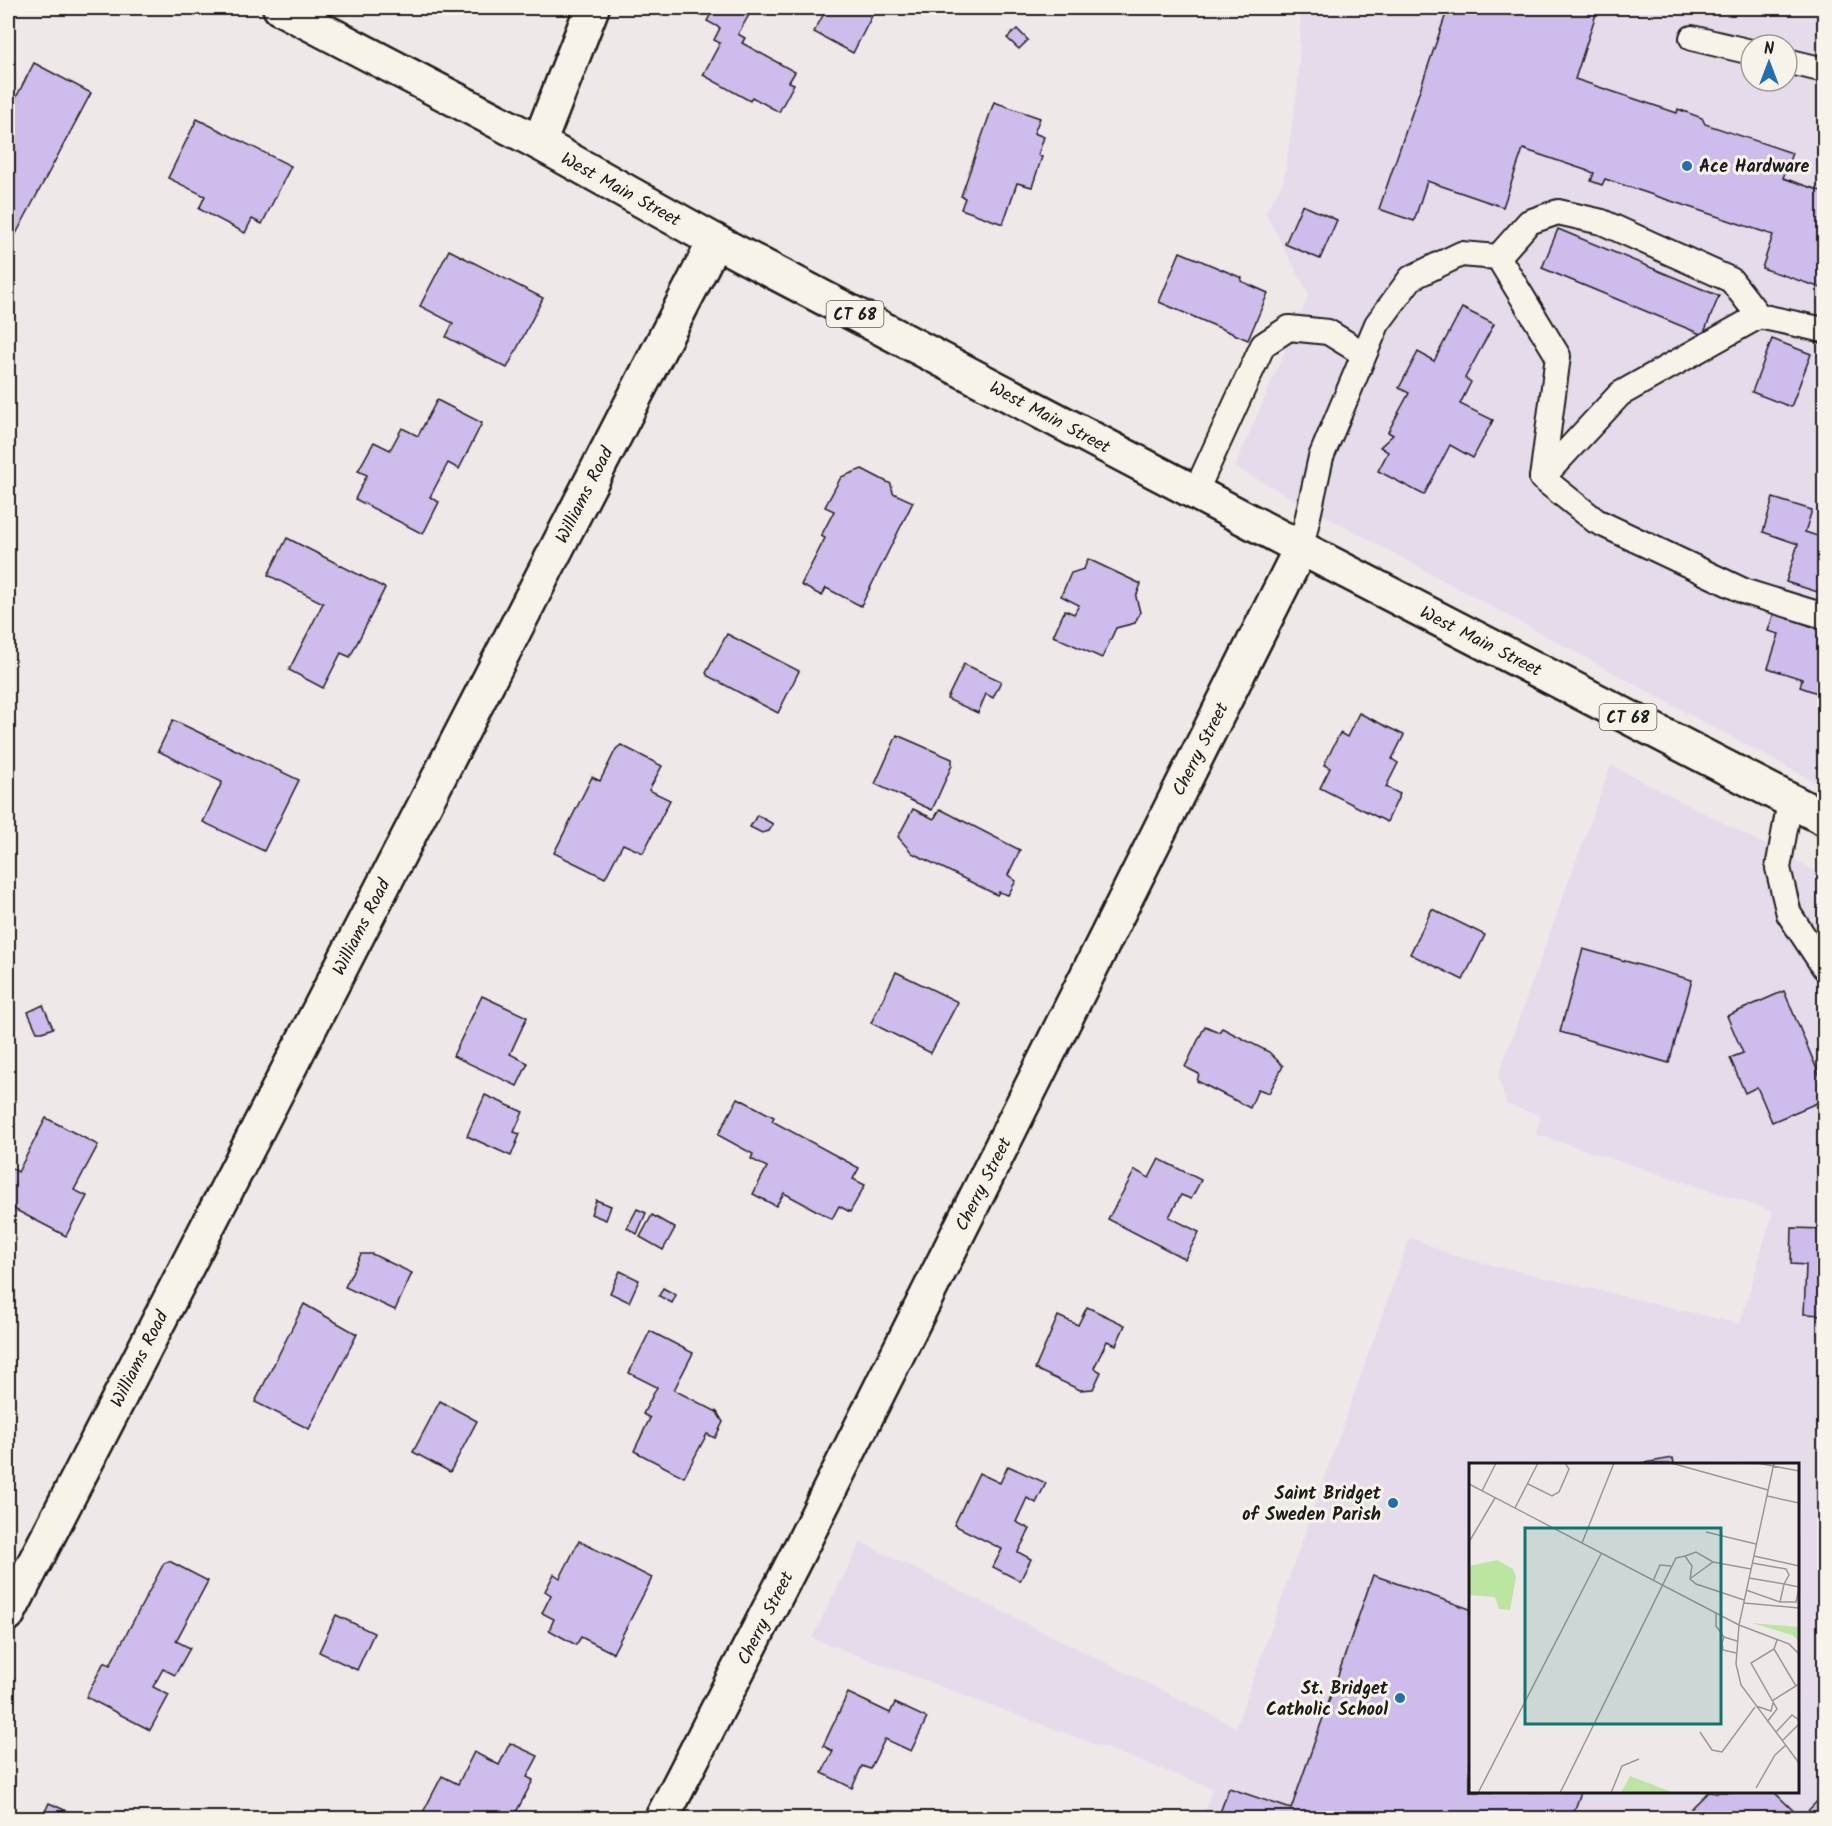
<svg xmlns="http://www.w3.org/2000/svg" width="1832" height="1826" font-family="Kalam,sans-serif">
<style>
.built{fill:#e5dbea;fill-rule:evenodd}
.building{fill:#cebcec;stroke:#1c1c1c;stroke-width:1.5}
.lines{fill:none;stroke-linecap:round;stroke-linejoin:round}
.service-casing{stroke:#1c1c1c;stroke-width:28}
.minor-casing{stroke:#1c1c1c;stroke-width:38}
.primary-casing{stroke:#1c1c1c;stroke-width:38}
.service{stroke:#f7f3e8;stroke-width:24}
.minor{stroke:#f7f3e8;stroke-width:33}
.primary{stroke:#f7f3e8;stroke-width:33}
.poi-dot{fill:#1f6fb2;stroke:#f7f3e8;stroke-width:2}
.labels{text-anchor:middle;stroke-width:6;stroke-linejoin:round;paint-order:stroke}
.shield{fill:#f7f3e8;stroke:#5e5c59;stroke-width:1.5}
.shield-label{font-size:16px;font-weight:bold;fill:#1c1c1c}
.poi-label{font-size:18px;font-weight:bold;fill:#1c1c1c;stroke:#f7f3e8;text-anchor:end}
.street-label{font-size:18px;fill:#1c1c1c;stroke:#f7f3e8}
.inset-road{fill:none;stroke:#9b9697;stroke-width:1.5}
.view{fill:#0f766e;fill-opacity:0.15;stroke:#0f766e;stroke-width:3}
.inset-edge{fill:none;stroke:#1c1c1c;stroke-width:3}
</style>
<rect width="100%" height="100%" fill="#efe8e9"/>
<filter id="ink" filterUnits="userSpaceOnUse"><feTurbulence type="fractalNoise" baseFrequency=".0167" numOctaves="2"/><feDisplacementMap in="SourceGraphic" scale="12" xChannelSelector="R" yChannelSelector="G"/><feConvolveMatrix kernelMatrix="1 2 1 2 8 2 1 2 1" color-interpolation-filters="sRGB"/></filter>
<g filter="url(#ink)">
<g class="built">
<path d="M1301,8H1824V787L1235,467L1309,295L1265,213L1284,180L1298,85ZM1751,45H1787V81H1751Z"/>
<path d="M1611,765L1824,875V1818H1203L1212,1788L812,1638L861,1542L1236,1727L1410,1237L1454,1256L1740,1324L1773,1211L1536,1134L1541,1116L1506,1104L1498,1076ZM1470,1464H1798V1792H1470Z"/>
</g>
<g class="building">
<path d="M714,8H753L738,34L745,38L742,43L795,72L789,82L794,84L779,112L752,97L750,101L703,75L720,43L714,40L720,28L707,21Z"/>
<path d="M827,8H870L875,10L853,53L814,32Z"/>
<path d="M1448,8H1598L1575,79L1677,113L1678,109L1702,118L1705,124L1792,153L1783,178L1824,192V289L1762,268L1773,235L1605,179L1602,185L1591,181L1594,173L1523,149L1503,207L1427,181L1414,221L1379,209Z"/>
<path d="M1017,29L1028,40L1019,49L1007,38Z"/>
<path d="M34,63L91,93L8,249V113Z"/>
<path d="M994,102L1040,118L1034,133L1044,137L1038,155L1042,157L1032,187L1017,183L1003,224L961,209L965,198L961,196Z"/>
<path d="M197,119L291,166L262,224L252,219L245,233L199,209L205,196L168,178Z"/>
<path d="M1302,205L1337,220L1320,259L1285,244Z"/>
<path d="M1558,229L1719,296L1703,335L1542,268Z"/>
<path d="M449,250L543,298L507,368L446,337L453,323L420,306Z"/>
<path d="M1180,252L1242,278L1241,281L1268,293L1248,340L1159,302Z"/>
<path d="M1462,308L1494,324L1465,378L1471,382L1460,404L1493,420L1473,458L1450,445L1424,495L1378,471L1388,452L1380,447L1393,435L1388,432L1409,393L1399,388L1418,352L1434,361Z"/>
<path d="M1772,339L1811,354L1791,407L1752,392Z"/>
<path d="M437,400L482,423L459,469L448,463L430,497L439,502L423,534L355,499L367,475L358,471L374,442L390,450L402,428L418,436Z"/>
<path d="M862,469L891,484L893,493L913,502L861,606L826,588L822,596L801,585L825,538L821,536L834,511L825,507L841,477Z"/>
<path d="M1773,498L1812,510L1805,532L1824,538V594L1786,582L1798,544L1763,532Z"/>
<path d="M287,538L385,588L350,657L341,653L323,688L289,670L323,603L268,575Z"/>
<path d="M1088,559L1141,584L1136,597L1140,612L1135,623L1116,628L1102,658L1053,636L1065,610L1074,614L1079,605L1061,596L1071,573L1084,569Z"/>
<path d="M1774,613L1824,631V706L1820,704L1823,695L1800,687L1802,679L1768,668L1779,634L1768,631Z"/>
<path d="M727,634L799,671L778,713L708,676L706,673Z"/>
<path d="M964,664L1001,681L993,698L986,694L978,713L947,699Z"/>
<path d="M1359,713L1404,735L1392,759L1398,763L1386,787L1400,794L1387,822L1320,788L1330,768L1324,765L1340,733L1347,737Z"/>
<path d="M173,720L299,780L264,851L203,822L222,782L158,751Z"/>
<path d="M897,735L952,759V765L932,810L875,784Z"/>
<path d="M621,745L662,766L649,790L670,800L643,853L623,844L605,878L554,853L592,777L600,781L616,749Z"/>
<path d="M913,809L934,819L940,809L1020,850L1008,875L1016,881L1008,895L999,892L997,895L912,853L898,837Z"/>
<path d="M757,815L773,824L769,831L762,833L750,827Z"/>
<path d="M1432,909L1485,935L1463,980L1410,954Z"/>
<path d="M1583,949L1692,980L1669,1063L1560,1032Z"/>
<path d="M896,972L958,1002L931,1053L871,1023Z"/>
<path d="M1784,991L1824,1086V1100L1772,1122L1757,1087L1745,1093L1730,1058L1743,1053L1727,1016Z"/>
<path d="M482,996L527,1017L510,1054L528,1063L517,1086L453,1056Z"/>
<path d="M43,1005L53,1028L42,1032H37L28,1012Z"/>
<path d="M1205,1026L1219,1032L1222,1028L1269,1052L1283,1066L1269,1093L1258,1089L1250,1108L1197,1081L1199,1074L1185,1067Z"/>
<path d="M485,1095L523,1112L514,1132L520,1134L511,1156L467,1136Z"/>
<path d="M738,1098L774,1117L772,1121L859,1168L853,1179L865,1185L850,1212L839,1206L832,1219L784,1193L776,1206L753,1194L767,1167L751,1159L753,1154L718,1135Z"/>
<path d="M46,1118L98,1145L74,1190L87,1196L66,1236L8,1206V1166L18,1172Z"/>
<path d="M1159,1159L1201,1180L1191,1199L1181,1195L1169,1217L1199,1232L1185,1259L1108,1219L1135,1170L1149,1178Z"/>
<path d="M596,1200L611,1206L606,1220L591,1214Z"/>
<path d="M637,1209L646,1213L637,1234L627,1228Z"/>
<path d="M652,1215L675,1228L663,1250L640,1237Z"/>
<path d="M1792,1228L1824,1229V1315L1804,1314L1806,1265L1791,1264Z"/>
<path d="M361,1254H372L412,1273L395,1310L345,1287Z"/>
<path d="M620,1271L639,1280L629,1302L610,1293Z"/>
<path d="M663,1288L676,1295L672,1303L659,1296Z"/>
<path d="M304,1304L357,1334L309,1429L255,1402Z"/>
<path d="M1087,1307L1125,1325L1116,1345L1107,1341L1094,1368L1101,1372L1093,1389L1080,1390L1035,1369L1058,1316L1078,1325Z"/>
<path d="M650,1331L693,1353L674,1390L717,1412L723,1422L715,1438L707,1434L684,1477L634,1451L650,1418L643,1414L657,1387L629,1373Z"/>
<path d="M440,1401L477,1421L450,1472L413,1452Z"/>
<path d="M1673,1458L1674,1464H1638Z"/>
<path d="M1008,1466L1046,1483L1036,1503L1027,1498L1016,1522L1030,1529L1018,1552L1031,1559L1020,1581L993,1567L1002,1549L954,1525L979,1473L1000,1483Z"/>
<path d="M579,1541L652,1578L613,1653L581,1637L576,1645L549,1630L554,1619L542,1613L551,1595L545,1591L554,1574L560,1578Z"/>
<path d="M169,1561L208,1581L176,1641L190,1648L175,1675L163,1669L153,1687L169,1695L150,1730L86,1697L104,1662L110,1665L164,1563Z"/>
<path d="M1373,1575L1470,1609V1792H1581L1572,1818H1218L1229,1788L1291,1809Z"/>
<path d="M336,1615L374,1633L357,1670L319,1652Z"/>
<path d="M848,1693L890,1713L895,1703L927,1718L911,1751L885,1739L870,1769L862,1766L852,1788L822,1773L833,1751L823,1746Z"/>
<path d="M510,1743L538,1756L527,1777L533,1780L513,1818H420L442,1776L458,1784L474,1752L499,1765Z"/>
<path d="M1708,1792H1774L1801,1818L1824,1794V1818H1682Z"/>
<path d="M49,1803L82,1818H42Z"/>
</g>
<g class="lines">
<g class="service-casing">
<g id="service">
<path d="M1692,38L1751,52"/>
<path d="M1787,61L1824,70"/>
<path d="M1498,257L1529,222L1558,212L1602,222L1731,280L1759,316"/>
<path d="M1542,478L1620,394L1759,316L1824,330"/>
<path d="M1195,493L1263,345L1289,328L1328,332L1364,354"/>
<path d="M1301,548L1321,457L1377,324L1411,278L1461,254L1498,257L1558,356L1542,478L1596,521L1746,592L1824,616"/>
<path d="M1790,801L1778,868L1789,914L1824,967"/>
</g>
</g>
<g class="minor-casing">
<g id="minor">
<path d="M539,143L592,8"/>
<path d="M8,1614L715,241"/>
<path d="M662,1818L797,1555L1301,548"/>
</g>
</g>
<g class="primary-casing">
<path id="primary" d="M280,8L539,143L715,241L1301,548L1824,818"/>
</g>
<use href="#service" class="service"/>
<use href="#minor" class="minor"/>
<use href="#primary" class="primary"/>
</g>
</g>
<g class="poi-dot">
<circle cx="1687" cy="166" r="6"/>
<circle cx="1393" cy="1503" r="6"/>
<circle cx="1400" cy="1698" r="6"/>
</g>
<g class="labels">
<g class="shield">
<rect x="826.5" y="301" width="57" height="26" rx="4.5"/>
<rect x="1599.5" y="704" width="57" height="26" rx="4.5"/>
</g>
<g class="shield-label">
<text x="855" y="320">CT 68</text>
<text x="1628" y="723">CT 68</text>
</g>
<g class="poi-label">
<text x="1699" y="172" text-anchor="start">Ace Hardware</text>
<text x="1381" y="1499">Saint Bridget<tspan x="1381" dy="21">of Sweden Parish</tspan></text>
<text x="1388" y="1694">St. Bridget<tspan x="1388" dy="21">Catholic School</tspan></text>
</g>
<g class="street-label">
<text transform="translate(621 189) rotate(29)" y="6">West Main Street</text>
<text transform="translate(1050 417) rotate(28)" y="6">West Main Street</text>
<text transform="translate(584 495) rotate(-63)" y="6">Williams Road</text>
<text transform="translate(1481 641) rotate(27)" y="6">West Main Street</text>
<text transform="translate(1200 749) rotate(-63)" y="6">Cherry Street</text>
<text transform="translate(361 927) rotate(-63)" y="6">Williams Road</text>
<text transform="translate(983 1184) rotate(-63)" y="6">Cherry Street</text>
<text transform="translate(139 1359) rotate(-63)" y="6">Williams Road</text>
<text transform="translate(765 1618) rotate(-63)" y="6">Cherry Street</text>
</g>
</g>
<g transform="translate(1469 1463)">
<rect width="330" height="330" fill="#efe8e9"/>
<path d="M28,97L44,106L47,114L41,147L30,146L26,134L0,132V103ZM283,160L330,164V178L323,172Z" fill="#bce5a1"/>
<path d="M161,313L187,323L205,330H152Z" fill="#bce5a1"/>
<path class="inset-road" d="M202,0L299,27M288,0L330,8M305,0L270,162L320,181L330,191M0,21L270,162L267,201L272,222L330,300M59,21L83,33L90,29L100,6L96,0M13,28L27,0M298,33L330,40M46,45L69,0M237,69L287,81M0,79L26,35M113,80L145,0M216,93L227,89L244,99M285,93L330,103M222,115L244,99L282,106M280,115L315,121L320,112L317,106L283,100M184,118L191,102L202,103M277,127L311,139H327L330,124L315,121L311,139M275,140L330,145M247,151V163L255,174M305,186L327,223M267,190L254,187L253,180L255,174L268,178M303,238L330,221M287,243L302,248L304,240M298,259L308,246L282,200L305,186L308,177M231,269L243,287L253,289L286,244M307,269L323,252L330,257M314,277L330,261M287,325L306,292L317,282M9,330L132,91M91,330L207,95L216,93L223,103L221,116L227,121L275,137M142,330L153,303L170,296"/>
<path class="view" d="M56,65H252V261H56Z"/>
<rect width="330" height="330" class="inset-edge"/>
</g>
<rect width="1832" height="1826" fill="none" stroke="#f7f3e8" stroke-width="30"/>
<rect x="15" y="15" width="1802" height="1796" fill="none" stroke="#1c1c1c" stroke-width="2" filter="url(#ink)"/>
<g transform="translate(1769 63)"><circle r="28" fill="#f7f3e8" stroke="#9f9d96" stroke-width="1.5"/>
<path d="M0-4.5L10 22L0 15L-10 22Z" fill="#1f6fb2"/>
<text y="-9" font-size="16" font-weight="bold" text-anchor="middle" fill="#1c1c1c">N</text>
</g>
</svg>
